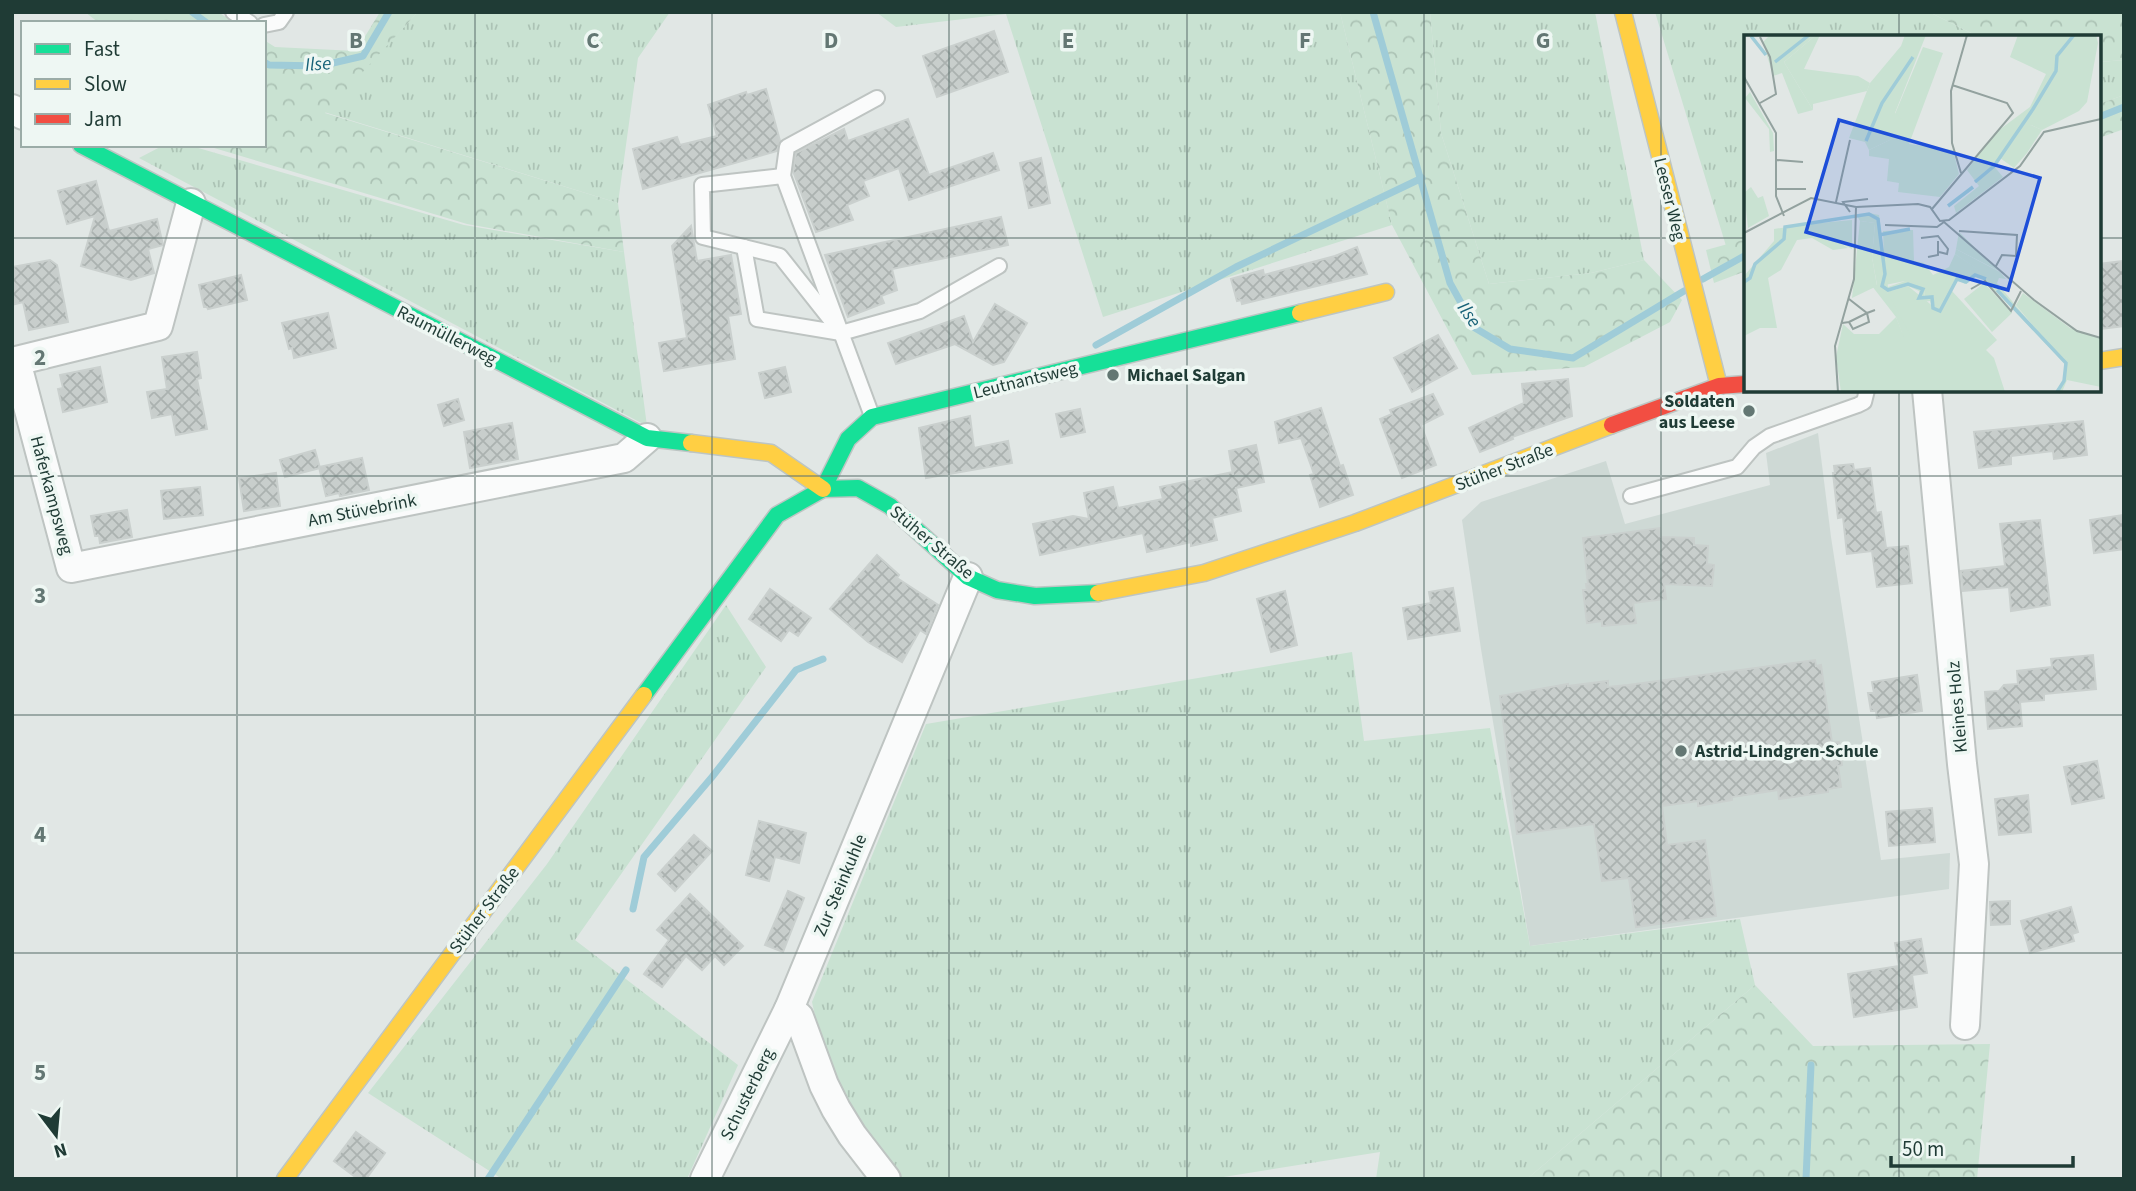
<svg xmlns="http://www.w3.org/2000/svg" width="2136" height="1191" font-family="'Source Sans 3',sans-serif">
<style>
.built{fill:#ced9d5}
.grass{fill:url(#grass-tufts)}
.forest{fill:url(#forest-crowns)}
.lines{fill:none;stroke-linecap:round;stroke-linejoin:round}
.stream{stroke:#9fccd8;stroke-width:7}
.building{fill:url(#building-cross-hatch);stroke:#cad0ce;stroke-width:2}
.lane-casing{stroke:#bec4c2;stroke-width:18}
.street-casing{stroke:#bec4c2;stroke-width:32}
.fast-casing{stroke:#bdc5c3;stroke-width:19}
.slow-casing{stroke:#bdc5c3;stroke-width:19}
.jam-casing{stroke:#bdc5c3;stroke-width:19}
.lane{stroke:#fafbfb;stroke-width:14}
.street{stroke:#fafbfb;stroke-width:28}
.fast{stroke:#16e098;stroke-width:16}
.slow{stroke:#ffcf43;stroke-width:16}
.jam{stroke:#f24e42;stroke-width:16}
.grid{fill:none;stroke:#637773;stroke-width:2;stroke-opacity:0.55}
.poi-dot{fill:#637773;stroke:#eef7f3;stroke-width:2.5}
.labels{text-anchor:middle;stroke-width:7;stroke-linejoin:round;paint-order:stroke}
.street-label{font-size:18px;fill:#1f3b35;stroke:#eef7f3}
.poi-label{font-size:18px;font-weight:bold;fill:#1f3b35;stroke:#eef7f3;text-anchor:start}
.water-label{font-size:19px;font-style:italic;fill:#176278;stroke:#eef7f3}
.inset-river{fill:none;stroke:#9fccd8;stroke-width:3.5}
.inset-road{fill:none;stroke:#93a29f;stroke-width:2}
.view{fill:#1d4ed8;fill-opacity:0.15;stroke:#1d4ed8;stroke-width:3.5}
.inset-edge{fill:none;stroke:#1f3b35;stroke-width:3.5}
.grid-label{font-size:23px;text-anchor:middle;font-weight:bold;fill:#637773;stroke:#eef7f3;stroke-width:7;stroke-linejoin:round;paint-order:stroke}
</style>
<defs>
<pattern id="grass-tufts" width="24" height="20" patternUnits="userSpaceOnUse" patternTransform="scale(1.75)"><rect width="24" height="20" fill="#c9e2d2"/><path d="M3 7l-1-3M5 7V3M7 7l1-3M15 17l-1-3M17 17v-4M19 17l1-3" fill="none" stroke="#acc3b5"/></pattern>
<pattern id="forest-crowns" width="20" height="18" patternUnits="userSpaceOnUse" patternTransform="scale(1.75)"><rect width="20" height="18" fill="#c9e2d2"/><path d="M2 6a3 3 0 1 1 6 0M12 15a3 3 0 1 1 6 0" fill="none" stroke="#acc3b5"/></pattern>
<pattern id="building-cross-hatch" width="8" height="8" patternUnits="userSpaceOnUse" patternTransform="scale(1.75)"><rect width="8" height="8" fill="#c8cecc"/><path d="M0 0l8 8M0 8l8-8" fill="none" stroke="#abb2b0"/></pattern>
</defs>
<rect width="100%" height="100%" fill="#e1e7e5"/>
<path class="built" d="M1818,433L1831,537L1881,860L1950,853L1949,889L1530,946L1481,649L1462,520L1481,502L1606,461L1625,524L1770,485L1766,453Z"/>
<g class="grass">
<path d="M418,12H670L638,58L618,203L324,112Z"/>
<path d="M876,12H1340L1392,225L1103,317L1006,14L896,27Z"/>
<path d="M1430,12H1595L1644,260L1591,273L1489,284L1441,133Z"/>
<path d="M1655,12H1929L1979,37H1746V239L1726,246Z"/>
<path d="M2124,60V95L2099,104V62Z"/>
<path d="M164,145H188L464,225L624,252L647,426L139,158Z"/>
<path d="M726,605L766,667L575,940L738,1065L687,1179H502L368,1093L547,864Z"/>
<path d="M1352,652L1364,741L1490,728L1530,946L1740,919L1755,985L1527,1179H1376L1380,1152L1211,1179H899L845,1105L819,1034L812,1002L926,724Z"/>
</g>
<g class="forest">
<path d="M85,12H218L235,23H99Z"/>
<path d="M380,12H418L325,113L618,203L624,252L467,224L204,145H264V40L275,47L356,51Z"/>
<path d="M1340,12H1430L1441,133L1489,284L1591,273L1644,260L1682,300L1670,322L1584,367L1472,375L1392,225Z"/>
<path d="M1929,12H2124V60L2099,62V37H1979Z"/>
<path d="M2124,95V129L2099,138V104Z"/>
<path d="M1746,239V271L1714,283L1706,250Z"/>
<path d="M1755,985L1813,1046L1990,1044L1977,1179H1527Z"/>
</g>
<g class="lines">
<g class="stream">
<path d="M192,12L207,23"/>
<path d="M1373,12L1450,283L1475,328L1510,349L1573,358L1684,291"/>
<path d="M264,62L269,65L320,66L363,56L389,12"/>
<path d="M2099,117L2124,107"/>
<path d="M1703,279L1746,255"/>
<path d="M1096,345L1236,267L1422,178"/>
<path d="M633,909L644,857L712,777L796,670L823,659"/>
<path d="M488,1179L626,970"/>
<path d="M1806,1179L1811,1065"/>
</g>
</g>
<g class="building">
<path d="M994,31L1008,72L937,97L923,56Z"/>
<path d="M766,89L780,141L777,151L643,189L633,149L677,137L680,145L717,136L708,105L746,92L747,95Z"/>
<path d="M908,119L929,175L993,153L999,170L909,200L899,168L863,181L869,196L847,205L853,220L816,232L793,171L796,153L844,129L848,141Z"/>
<path d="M1041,158L1050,203L1029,208L1020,163Z"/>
<path d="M96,181L109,231L157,219L163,245L148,249L154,273L131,280L81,266L95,216L67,224L58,191Z"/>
<path d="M1001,217L1008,245L892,269L897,290L881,296L884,303L848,317L825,255Z"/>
<path d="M691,226L697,261L731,255L741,314L728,316L735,359L664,371L659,343L687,338L672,246Z"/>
<path d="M1357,247L1367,274L1242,304L1241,300L1237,301L1231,279L1263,270L1264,275L1335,256Z"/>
<path d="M50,260L57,265L68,322L29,330L23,302L12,305V267Z"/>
<path d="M2124,261V326L2099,329V264Z"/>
<path d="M241,275L247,300L208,309L207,307H204L199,285Z"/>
<path d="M995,304L1027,323L1004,362L993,365L955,344L896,364L888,343L964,316L973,342Z"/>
<path d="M328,313L336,348L294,358L292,348L289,349L282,323Z"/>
<path d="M1438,335L1457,368L1412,392L1394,358Z"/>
<path d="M197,352L201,378L197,379L207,429L176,435L172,414L152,418L147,392L167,389L162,357Z"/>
<path d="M100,367L107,402L63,412L58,389L63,388L60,375Z"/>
<path d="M785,367L791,392L765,398L759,373Z"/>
<path d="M1568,379L1572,416L1512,437L1513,439L1480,452L1469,428L1524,403L1522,384Z"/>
<path d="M1433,394L1443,414L1421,425L1436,465L1402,478L1380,419L1392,414L1390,410Z"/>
<path d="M458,399L464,420L444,426L438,405Z"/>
<path d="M1321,408L1340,466L1343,465L1353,495L1320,507L1310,475L1314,474L1301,438L1279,443L1275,422Z"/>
<path d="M1080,409L1085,432L1061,437L1056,414Z"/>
<path d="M970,416L974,448L1008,441L1012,463L926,478L919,428Z"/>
<path d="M2083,421L2087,455L2054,459L2053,451L2011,456V464L1979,468L1974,432Z"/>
<path d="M512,423L518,459L470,468L464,432Z"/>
<path d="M1256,445L1264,482L1236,488L1241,511L1212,518L1217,540L1191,546V542L1147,552L1143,533L1040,555L1033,524L1073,516L1089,519L1084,493L1113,487L1118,508L1163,499L1160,487L1233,472V475L1229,451Z"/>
<path d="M315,450L320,468L285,477L280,460Z"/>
<path d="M362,458L369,490L340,496L339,493L326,496L319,467Z"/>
<path d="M1853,464L1854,470L1870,468L1876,513L1881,512L1886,548L1908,546L1912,583L1877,587L1872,551L1847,554L1843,517L1838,518L1833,473H1835L1834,466Z"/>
<path d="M276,473L280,506L244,511L239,478Z"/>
<path d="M200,487L203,515L164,519L161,491Z"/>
<path d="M127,510L132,537L100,543L99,536H95L91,516Z"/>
<path d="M2124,515V549L2094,553L2090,520Z"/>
<path d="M2040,520L2050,605L2011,611L2009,587L1963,591L1961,571L2005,566L2000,524Z"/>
<path d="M1660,528L1661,537L1694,538V545L1708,546L1707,564L1714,565L1712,586L1664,584L1666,599L1633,603L1636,623L1602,626V621L1587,623L1583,590H1587L1586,584H1588L1583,538Z"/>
<path d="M877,555L899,575L897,578L938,605L926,634L920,630L902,662L868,642L830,609Z"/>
<path d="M1453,588L1460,631L1408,639L1403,608L1431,603L1429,592Z"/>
<path d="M770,589L811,618L798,636L789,630L781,641L749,619Z"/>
<path d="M1285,591L1297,645L1271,652L1257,599Z"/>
<path d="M2093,655L2096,689L2044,694V700L2020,702L2022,726L1988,729L1985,692L1999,691L2004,685L2018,684L2017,671L2052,667L2051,659Z"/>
<path d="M1815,660L1816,666L1821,665L1832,743L1839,742L1842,765L1838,766L1841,787L1828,789V792L1779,799L1778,790L1732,797V800L1698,806V801L1662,806L1667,845L1705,840L1716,916L1636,927L1629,878L1602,881L1594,824L1517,834L1500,696L1568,684V686L1608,681V687L1628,685Z"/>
<path d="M1917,675L1922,711L1877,718L1876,711H1871L1868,693H1874L1872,682Z"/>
<path d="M2097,761L2104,798L2072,804L2064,767Z"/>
<path d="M2028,795L2031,832L1999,835L1995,799Z"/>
<path d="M1932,808L1935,842L1889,846L1886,812Z"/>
<path d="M759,821L806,833L799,863L775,857L769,881L746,875Z"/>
<path d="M694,835L712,851L675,891L658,874Z"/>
<path d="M788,891L804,898L783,952L765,945Z"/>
<path d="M690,894L743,946L724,965L715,956L702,970L686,956L662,987L644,974L669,940L657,930Z"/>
<path d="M2010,901V924L1991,925L1990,902Z"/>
<path d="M2071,907L2078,932L2072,934L2074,941L2030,953L2021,921Z"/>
<path d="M1921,939L1927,973L1912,975L1917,1007L1854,1017L1848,974L1899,966L1895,943Z"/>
<path d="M356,1132L385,1153L366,1179H358L334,1161Z"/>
</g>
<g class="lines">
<g class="lane-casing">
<g id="lane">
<path d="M233,12L250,23"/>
<path d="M264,25L279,22L286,12"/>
<path d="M783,176L702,185L703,237L780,256L841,333L920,311L999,266"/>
<path d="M744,247L757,319L841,333"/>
<path d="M872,416L783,176L787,147L877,98"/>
<path d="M1631,496L1737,467L1754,447L1770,436L1858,405L1864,402L1867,390"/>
</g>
</g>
<g class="street-casing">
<g id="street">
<path d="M12,109L23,115"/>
<path d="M191,203L158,326L16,361L71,568L624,458L647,438"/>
<path d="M1927,390L1962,764L1974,864L1965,1025"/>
<path d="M789,1009L799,1017L824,1085L836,1109L852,1135L886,1179"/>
<path d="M705,1179L789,1009L968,577"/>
</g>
</g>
<g class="fast-casing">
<g id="fast">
<path d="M81,145L647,438L691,443"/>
<path d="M823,489L848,439L872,417L1300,313"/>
<path d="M644,695L777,515L823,489L858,488L890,506L968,577L997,590L1035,596L1098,593"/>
</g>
</g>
<g class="slow-casing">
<g id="slow">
<path d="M1623,12L1719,386"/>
<path d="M1300,313L1386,292"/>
<path d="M2099,361L2124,357"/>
<path d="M691,443L771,453L823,489"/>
<path d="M1098,593L1204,573L1355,523L1612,425"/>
<path d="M285,1179L644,695"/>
</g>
</g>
<g class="jam-casing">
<path id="jam" d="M1612,425L1719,386L1746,384"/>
</g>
<use href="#lane" class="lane"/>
<use href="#street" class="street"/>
<use href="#fast" class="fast"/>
<use href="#slow" class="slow"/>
<use href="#jam" class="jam"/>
</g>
<path class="grid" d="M237,12V23M475,12V1179M712,12V1179M949,12V1179M1187,12V1179M1424,12V1179M1661,12V1179M1899,12V37M237,145V1179M12,238H1746M2099,238H2124M1899,390V1179M12,476H2124M12,715H2124M12,953H2124"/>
<g class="poi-dot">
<circle cx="1113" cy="375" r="7"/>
<circle cx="1749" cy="411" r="7"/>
<circle cx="1681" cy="751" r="7"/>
</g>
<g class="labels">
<g class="street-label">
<text transform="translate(1670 199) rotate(76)" y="6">Leeser Weg</text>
<text transform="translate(447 335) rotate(27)" y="6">Raumüllerweg</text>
<text transform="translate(1025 380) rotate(-14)" y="6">Leutnantsweg</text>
<text transform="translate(1504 467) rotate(-21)" y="6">Stüher Straße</text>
<text transform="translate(52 495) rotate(75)" y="6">Haferkampsweg</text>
<text transform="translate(362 510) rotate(-11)" y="6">Am Stüvebrink</text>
<text transform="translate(932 542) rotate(40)" y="6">Stüher Straße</text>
<text transform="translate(1957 707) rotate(-95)" y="6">Kleines Holz</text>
<text transform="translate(840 885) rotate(-67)" y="6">Zur Steinkuhle</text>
<text transform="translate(484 910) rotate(-53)" y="6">Stüher Straße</text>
<text transform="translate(747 1094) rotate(-64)" y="6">Schusterberg</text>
</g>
<g class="poi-label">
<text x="1127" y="381">Michael Salgan</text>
<text x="1735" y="407" text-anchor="end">Soldaten<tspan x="1735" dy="21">aus Leese</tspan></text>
<text x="1695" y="757">Astrid-Lindgren-Schule</text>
</g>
<g class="water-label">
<text transform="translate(318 63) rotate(-4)" y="7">Ilse</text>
<text transform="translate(1470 314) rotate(55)" y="7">Ilse</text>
</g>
</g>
<g transform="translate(1744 35)">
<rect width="357" height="357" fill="#e1e7e5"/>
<path d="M72,0H76L60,34L114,41L126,48L123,56L69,69V75L40,27ZM179,12L199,18L165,109L209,115L215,139L196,162L154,157L155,148L143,146L145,124L125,121V115L152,102L151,79ZM6,57L29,98L30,116L26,117L25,94L1,63ZM287,90L298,95L283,118L270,133L256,123L249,130L259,142L212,178L210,171L235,151L223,135L251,98ZM108,185V214L64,192L65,189ZM116,186L131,188L128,222L133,251L108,263ZM169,195L170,226L180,228L189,240L205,232L211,219L237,236L222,245L213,241L195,273L189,261L180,263L181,255L161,246L141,250L139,196ZM215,197L255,236L212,214ZM164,251L196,277L208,256L253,305L242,315L250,323L261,357H97L92,322L99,289L110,299H135L152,282L160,302L143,257ZM279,258L326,293L357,303V352L323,345V324L312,319L272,270Z" fill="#c9e2d2"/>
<path d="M26,0H72L40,27L69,75L54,79L38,38L29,41L19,7ZM161,0H182L151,78L159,85L152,102L125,115L121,107L105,103L126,48L157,11ZM274,0H352L354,8L343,67L335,76L298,95L287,90L260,112L251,98L286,72L302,39L266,22ZM125,178L135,180L144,252L161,246L171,248L181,255L180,262L192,263L195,272L213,241L222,244L236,236L211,219L212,214L256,237L262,244L255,243L253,248L312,319L324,324L323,345L318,357H311L320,345V328L239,243L232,241L221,249L214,245L196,277L188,274L186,266L178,267L175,256L164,251L143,257L166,299L160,302L152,282L128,251L133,250L128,222L131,188L116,186L113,181ZM110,182L65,189L104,213L89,215L68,203L53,205L37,235L24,243L33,293H16L0,301V241L30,206V194Z" fill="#c9e2d2"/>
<path d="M7,152L14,163L19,161L25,181L4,193L0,158Z" fill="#c9e2d2"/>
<path d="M240,248L268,278L248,297L220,264Z" fill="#c9e2d2"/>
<path class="inset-river" d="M7,1L22,20M31,27L65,0M122,106L138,68L169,22M231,147L250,131L289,74L312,36L313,21L330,0M204,171L229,152M135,200L166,194M0,247L6,243L11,229L40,204L41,192L125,179L134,184L141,239L138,251L144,255L164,249L179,254L175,263L188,262L189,273L196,276L213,244L222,247L231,240L242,244M253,255L322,328L320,346L313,357"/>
<path class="inset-road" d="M16,2L26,22L32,59L16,68M0,42L32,98V161L40,181M33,125L59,127M217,138L208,108L207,56L223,0M32,154H62M92,167L106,105M188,174L269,78L263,68L208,50M106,177L99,167L124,164M141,190L193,192L200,187L290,265L333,296L357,303M215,196L273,200L272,221L258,220L252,231M0,198L67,163L112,172L174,169L186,172L196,186L205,185L276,131L300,97L357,84M177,203L194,201L204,214L203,219L195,217M184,222L194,220V206M227,254L241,246L267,276L277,256M105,264L123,278L131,275M98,288L105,287L109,294L125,287L123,278L105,287M94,357L91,311L110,244L112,172"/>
<path class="view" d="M95,85L296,143L264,255L62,197Z"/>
<rect width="357" height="357" class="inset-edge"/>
</g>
<g class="grid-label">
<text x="356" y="48">B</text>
<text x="593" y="48">C</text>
<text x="831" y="48">D</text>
<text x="1068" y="48">E</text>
<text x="1305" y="48">F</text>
<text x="1543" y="48">G</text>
<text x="40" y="365">2</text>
<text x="40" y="603">3</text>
<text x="40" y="842">4</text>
<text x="40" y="1080">5</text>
</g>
<rect width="2136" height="1191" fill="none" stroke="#1f3b35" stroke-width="28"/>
<rect x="21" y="21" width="245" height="126" fill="#eef7f3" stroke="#9baca7" stroke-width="2"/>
<rect x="35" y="44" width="35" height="10" fill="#16e098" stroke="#9baca7" stroke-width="2"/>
<text x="84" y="56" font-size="21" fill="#1f3b35">Fast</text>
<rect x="35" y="79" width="35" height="10" fill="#ffcf43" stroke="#9baca7" stroke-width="2"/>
<text x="84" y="91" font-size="21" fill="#1f3b35">Slow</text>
<rect x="35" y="114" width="35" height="10" fill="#f24e42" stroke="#9baca7" stroke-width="2"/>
<text x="84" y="126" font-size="21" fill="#1f3b35">Jam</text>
<g transform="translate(56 1135) rotate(164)" stroke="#eef7f3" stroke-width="5" paint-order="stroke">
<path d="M0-5L12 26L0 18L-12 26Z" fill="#1f3b35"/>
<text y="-10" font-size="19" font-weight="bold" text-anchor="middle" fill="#1f3b35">N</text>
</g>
<path d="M1891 1156v10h182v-10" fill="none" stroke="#1f3b35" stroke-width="3.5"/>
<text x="1902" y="1156" font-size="21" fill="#1f3b35" stroke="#eef7f3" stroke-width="5" paint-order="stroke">50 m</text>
</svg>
